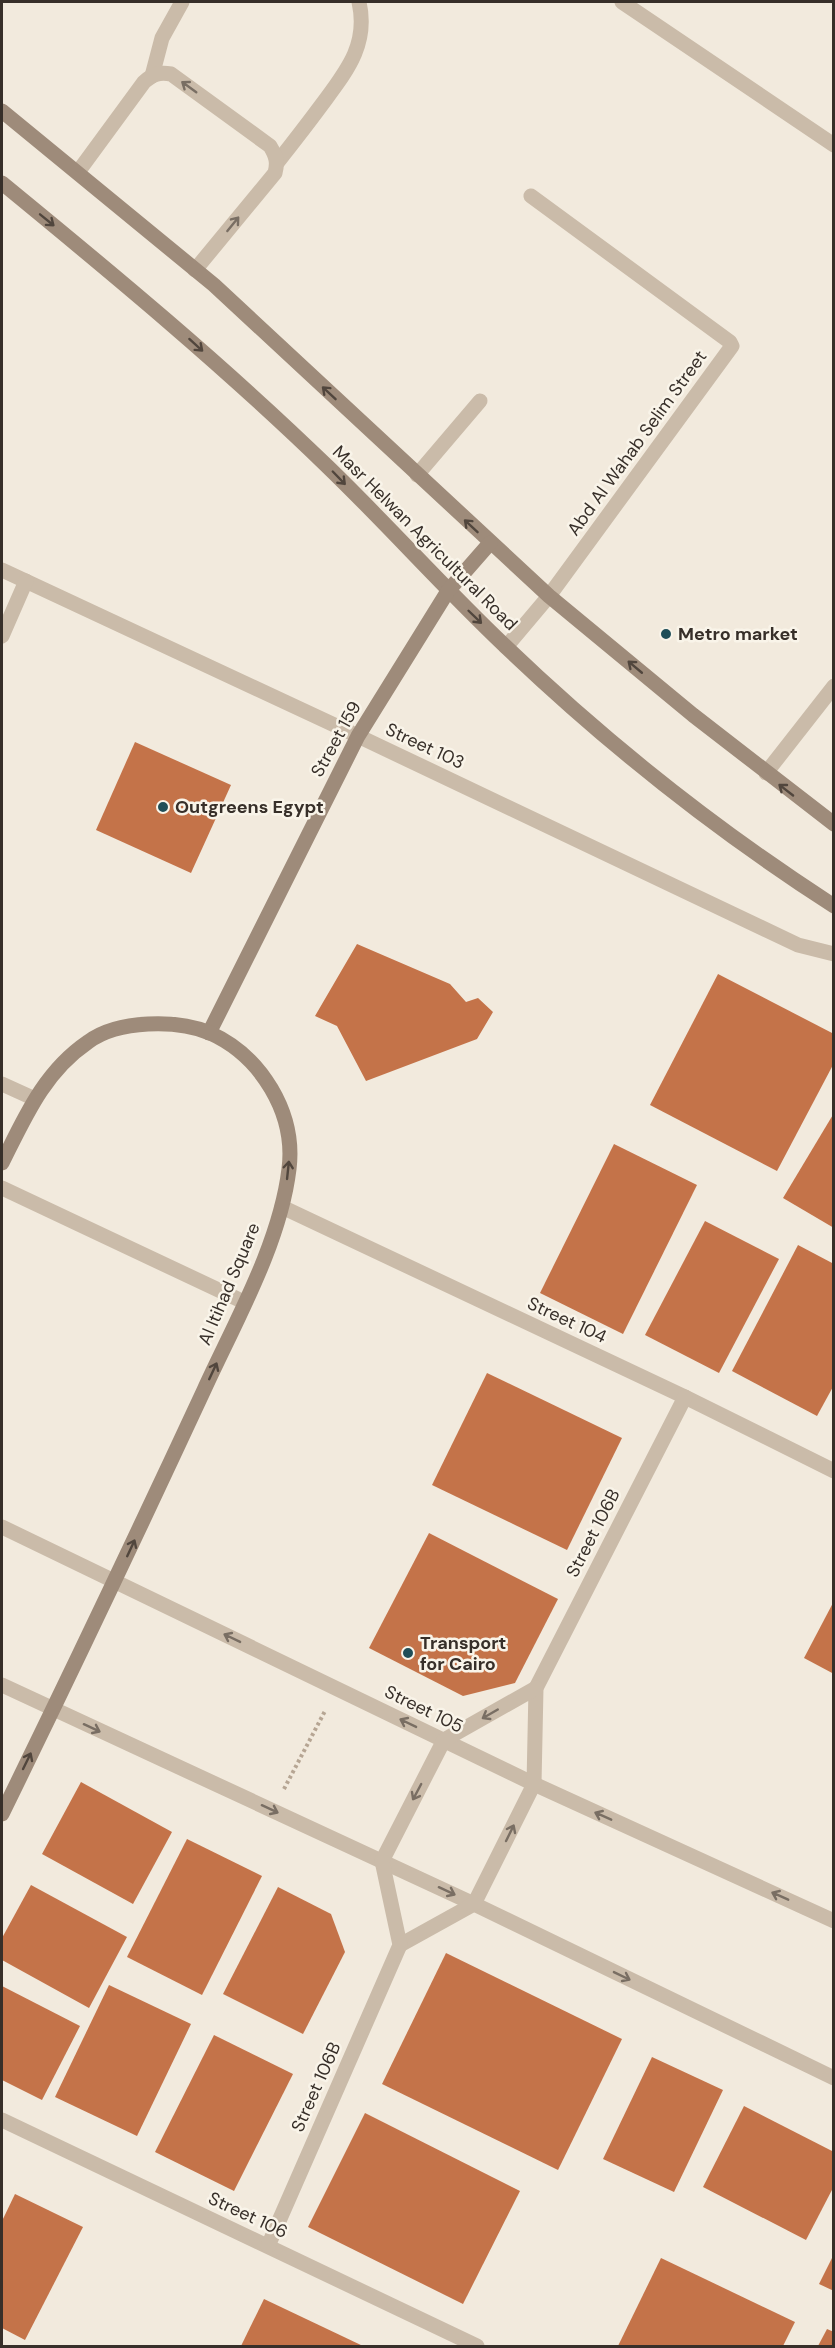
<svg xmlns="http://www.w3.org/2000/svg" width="835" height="2348" font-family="'DM Sans',sans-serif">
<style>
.building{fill:#c47349}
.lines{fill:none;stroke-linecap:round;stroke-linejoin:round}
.path{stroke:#b6a593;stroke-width:4;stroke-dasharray:3 3;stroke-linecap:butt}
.lane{stroke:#cabba9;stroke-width:15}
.street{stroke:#cabba9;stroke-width:15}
.secondary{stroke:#9e8b7a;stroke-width:15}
.oneway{stroke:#796e63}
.oneway2{stroke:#51463d}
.poi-dot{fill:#1f4e58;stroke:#f9f4e9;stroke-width:2}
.labels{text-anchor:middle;stroke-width:5;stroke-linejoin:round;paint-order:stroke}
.street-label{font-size:18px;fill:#372f29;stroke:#f9f4e9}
.poi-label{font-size:18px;font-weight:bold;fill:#372f29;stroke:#f9f4e9;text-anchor:start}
</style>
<rect width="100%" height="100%" fill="#f2eadd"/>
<g class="building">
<path d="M135,742L231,785L191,873L96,830Z"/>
<path d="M357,944L450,984L466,1002L478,998L493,1012L477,1039L366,1081L337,1026L315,1016Z"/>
<path d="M718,974L834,1034V1063L777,1171L650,1105Z"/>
<path d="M834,1113V1228L783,1198Z"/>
<path d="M614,1144L697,1185L623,1334L540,1293Z"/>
<path d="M705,1221L779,1259L719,1373L645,1335Z"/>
<path d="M798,1245L834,1264V1385L817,1416L732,1371Z"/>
<path d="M487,1373L622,1438L567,1550L432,1485Z"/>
<path d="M429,1533L558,1599L515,1683L463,1696L369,1648Z"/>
<path d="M834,1601V1674L804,1658Z"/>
<path d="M81,1782L172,1832L133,1904L42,1854Z"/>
<path d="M187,1839L262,1876L202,1995L127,1957Z"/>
<path d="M31,1885L127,1937L89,2008L2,1960V1938Z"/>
<path d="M278,1887L331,1914L345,1952L303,2034L223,1994Z"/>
<path d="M446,1953L622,2039L558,2170L382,2084Z"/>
<path d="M109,1985L191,2024L137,2136L55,2097Z"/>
<path d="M2,1986L80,2026L42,2100L2,2080Z"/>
<path d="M214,2035L293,2074L234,2191L155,2152Z"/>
<path d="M652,2057L723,2090L674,2192L603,2159Z"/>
<path d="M744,2106L834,2152V2186L806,2240L703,2187Z"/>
<path d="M365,2113L520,2191L463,2304L308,2227Z"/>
<path d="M15,2194L83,2227L25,2340L2,2328V2221Z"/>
<path d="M834,2254V2291L819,2284Z"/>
<path d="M661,2258L795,2322L783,2346H618Z"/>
<path d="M264,2299L363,2346H241Z"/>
<path d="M827,2329L834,2332V2346H818Z"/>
</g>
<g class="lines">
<path class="path" d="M284,1789L325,1711"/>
<g class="lane">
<path d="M152,76L162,38L182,2"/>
<path d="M277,163C291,145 306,126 320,107C345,73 369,46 359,2"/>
<path d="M78,172L144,82C153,74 159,72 171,74L270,146C276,156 278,162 275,173L195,270"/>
<path d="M417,475L480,401"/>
</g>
<g class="street">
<path d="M622,2L834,145"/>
<path d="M2,570L358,736L798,945L834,954"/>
<path d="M2,636L26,581"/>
<path d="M506,647L549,596L732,346L730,342L531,196"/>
<path d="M766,773L834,686"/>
<path d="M2,1084L35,1099"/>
<path d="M2,1188L244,1302"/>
<path d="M282,1207L685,1397L834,1471"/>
<path d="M2,1527L534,1784L834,1921"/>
<path d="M2,1685L474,1904L834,2078"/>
<path d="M400,1945L474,1904L534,1784L536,1688L685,1397"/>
<path d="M2,2120L477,2346"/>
<path d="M268,2246L400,1945L382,1861L444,1740L536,1688"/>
</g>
<g class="secondary">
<path d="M2,111L214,285L549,596L693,715L834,824"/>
<path d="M2,183C113,274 224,366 328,467C388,525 443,587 503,644C604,741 716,830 834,906"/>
<path d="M209,1033L358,736L448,591L490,543"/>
<path d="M2,1163C25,1117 44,1072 88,1042C104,1030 128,1025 148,1024C168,1023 191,1025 210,1033C261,1056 296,1113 289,1169C280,1244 235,1322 204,1390C138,1532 71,1673 2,1814"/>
</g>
</g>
<defs><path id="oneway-shaft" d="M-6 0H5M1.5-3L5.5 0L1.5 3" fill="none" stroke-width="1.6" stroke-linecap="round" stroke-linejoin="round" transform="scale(1.5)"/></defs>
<g class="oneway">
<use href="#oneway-shaft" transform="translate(189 87) rotate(-144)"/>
<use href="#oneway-shaft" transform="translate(233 224) rotate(-51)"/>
<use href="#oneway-shaft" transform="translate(232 1638) rotate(-154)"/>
<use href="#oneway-shaft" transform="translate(490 1714) rotate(150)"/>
<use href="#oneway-shaft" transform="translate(408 1723) rotate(-154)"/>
<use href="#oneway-shaft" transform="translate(92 1728) rotate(25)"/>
<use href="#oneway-shaft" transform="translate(417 1792) rotate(118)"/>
<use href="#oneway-shaft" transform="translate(270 1809) rotate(25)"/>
<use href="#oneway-shaft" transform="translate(603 1816) rotate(-156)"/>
<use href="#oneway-shaft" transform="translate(510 1833) rotate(-64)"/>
<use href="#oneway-shaft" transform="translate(447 1891) rotate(25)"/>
<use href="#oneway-shaft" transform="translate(780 1896) rotate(-156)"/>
<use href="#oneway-shaft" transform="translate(622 1976) rotate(26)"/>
</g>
<g class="oneway2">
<use href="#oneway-shaft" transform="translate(47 220) rotate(39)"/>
<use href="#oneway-shaft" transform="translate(196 345) rotate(42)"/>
<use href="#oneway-shaft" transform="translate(329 393) rotate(-137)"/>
<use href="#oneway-shaft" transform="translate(339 478) rotate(46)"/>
<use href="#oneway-shaft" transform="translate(471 526) rotate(-137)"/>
<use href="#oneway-shaft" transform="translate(475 617) rotate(44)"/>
<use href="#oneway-shaft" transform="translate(635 667) rotate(-140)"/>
<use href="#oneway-shaft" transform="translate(786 790) rotate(-142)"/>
<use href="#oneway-shaft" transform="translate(288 1170) rotate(-84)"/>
<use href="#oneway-shaft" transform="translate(213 1371) rotate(-65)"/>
<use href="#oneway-shaft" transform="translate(131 1548) rotate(-65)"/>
<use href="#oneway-shaft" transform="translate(27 1761) rotate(-64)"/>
</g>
<g class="poi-dot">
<circle cx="666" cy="634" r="6"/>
<circle cx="163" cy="807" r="6"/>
<circle cx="408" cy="1653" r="6"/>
</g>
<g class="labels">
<g class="street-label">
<text transform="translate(637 443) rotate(-54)" y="6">Abd Al Wahab Selim Street</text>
<text transform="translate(425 538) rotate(45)" y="6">Masr Helwan Agricultural Road</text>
<text transform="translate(336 739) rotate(-61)" y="6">Street 159</text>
<text transform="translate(425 746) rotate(25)" y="6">Street 103</text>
<text transform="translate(229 1284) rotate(-67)" y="6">Al Itihad Square</text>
<text transform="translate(567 1320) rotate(25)" y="6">Street 104</text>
<text transform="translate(593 1533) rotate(-63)" y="6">Street 106B</text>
<text transform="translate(424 1709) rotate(26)" y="6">Street 105</text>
<text transform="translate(316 2087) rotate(-66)" y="6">Street 106B</text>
<text transform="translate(248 2215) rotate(25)" y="6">Street 106</text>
</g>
<g class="poi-label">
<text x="678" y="640">Metro market</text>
<text x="175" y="813">Outgreens Egypt</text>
<text x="420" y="1649">Transport<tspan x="420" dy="21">for Cairo</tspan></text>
</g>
</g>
<rect width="835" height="2348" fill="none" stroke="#372f29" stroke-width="6"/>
</svg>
